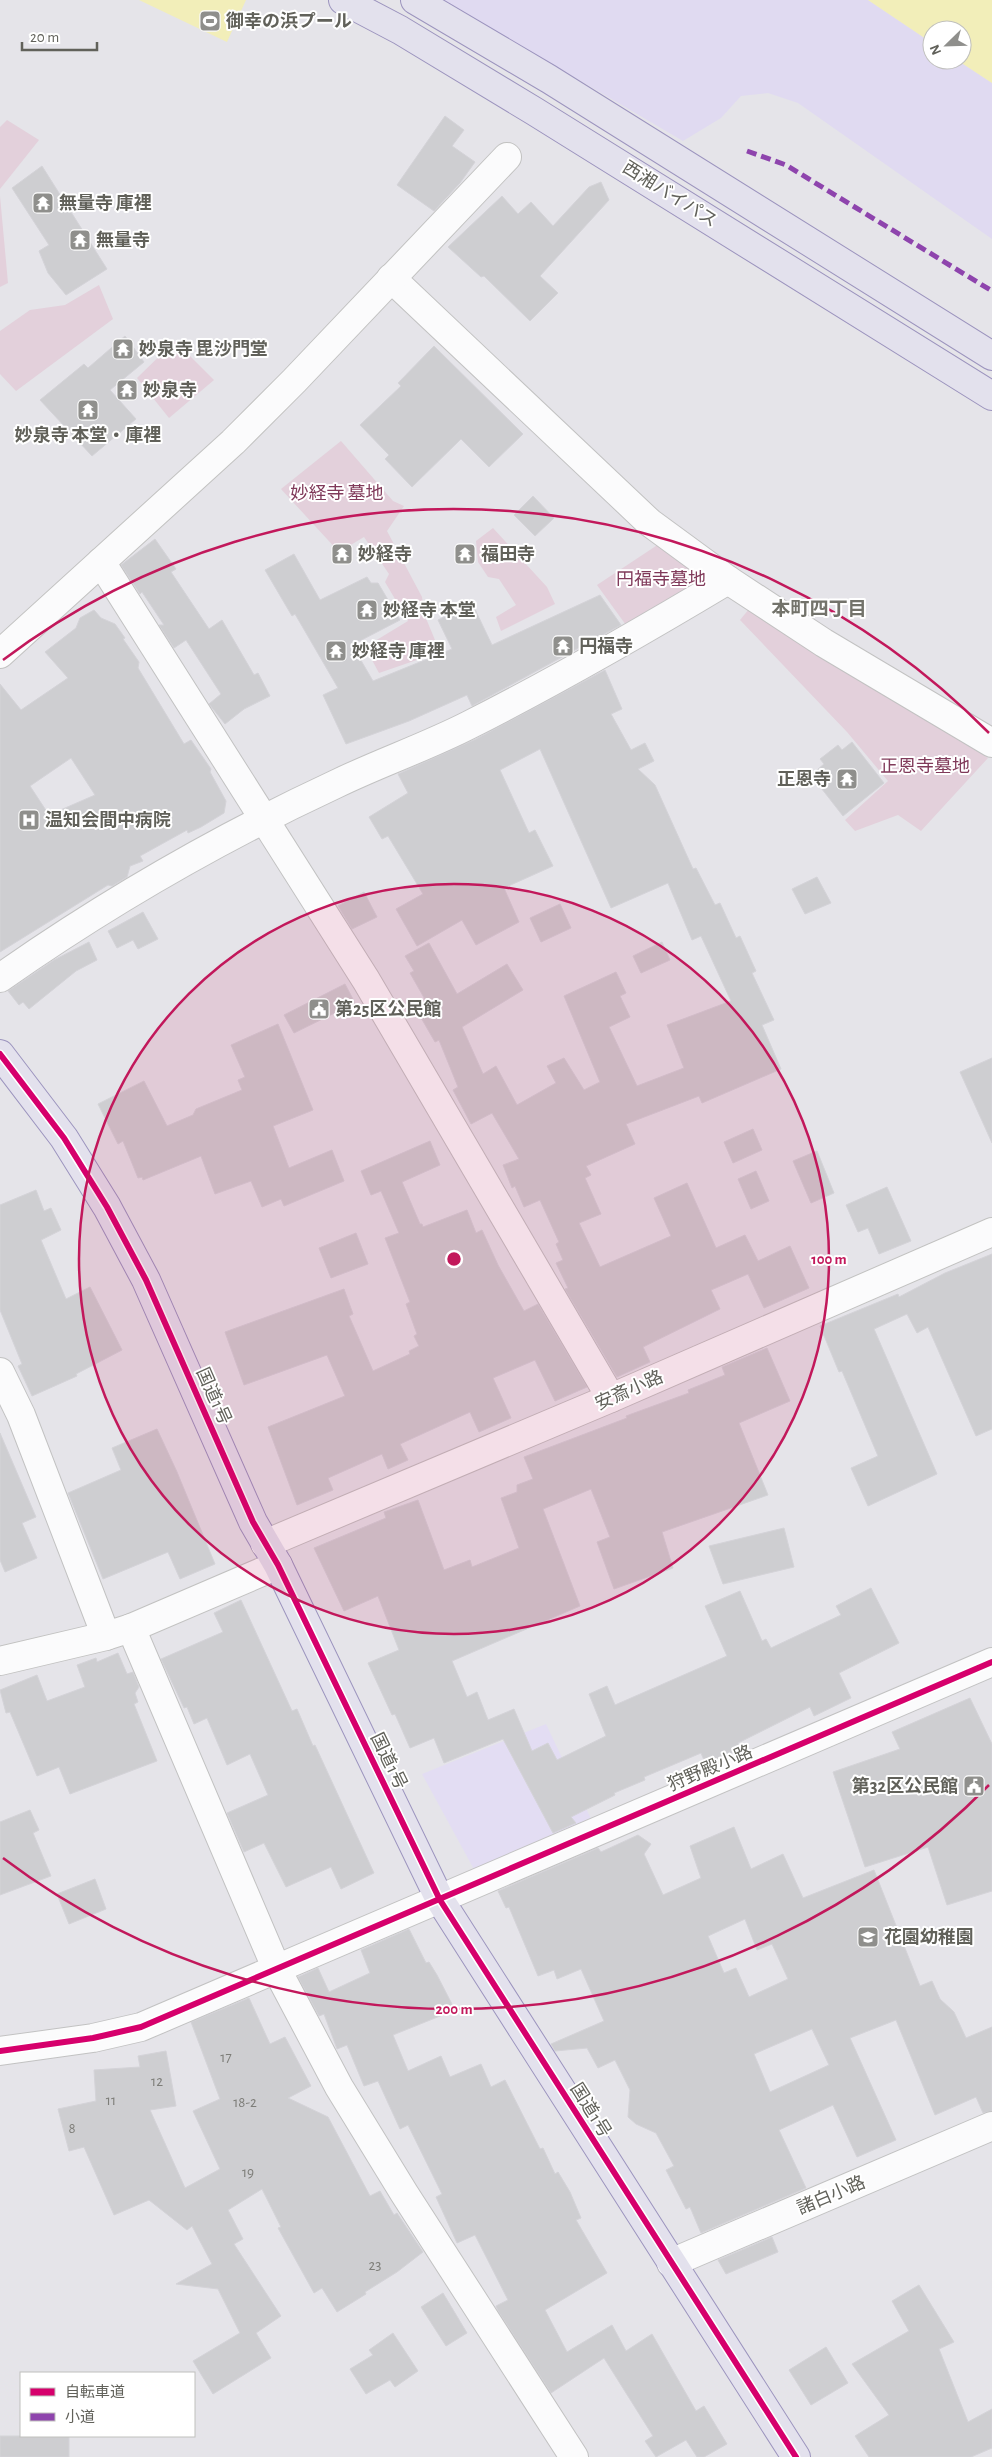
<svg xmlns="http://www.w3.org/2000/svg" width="992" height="2457" font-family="'Alegreya Sans','Noto Sans JP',sans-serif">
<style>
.commercial{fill:#e3ddf3}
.green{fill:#e3d0db}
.sand{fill:#e0daf1}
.water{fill:#f2eeb9}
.building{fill:#ceced1;stroke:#d4d3d8;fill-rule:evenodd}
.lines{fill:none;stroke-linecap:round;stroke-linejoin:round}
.street-casing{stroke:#c2c2c2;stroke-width:30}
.secondary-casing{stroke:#c2c2c1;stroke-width:30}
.highway-casing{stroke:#9c94be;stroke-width:30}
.street{stroke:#fbfbfc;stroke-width:28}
.secondary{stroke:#fbfbfc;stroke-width:28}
.highway{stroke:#e3e1ed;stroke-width:28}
.quiet{stroke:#8e44ad;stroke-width:5;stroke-dasharray:10 5;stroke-linecap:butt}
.cycleway-casing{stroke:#fff;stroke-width:9}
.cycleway{stroke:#d6006c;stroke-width:6}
.ring{fill:none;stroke:#c2185b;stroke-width:2.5}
.labels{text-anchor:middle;stroke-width:4;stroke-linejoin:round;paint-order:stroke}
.number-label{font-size:15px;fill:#7d7d78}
.poi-label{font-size:18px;font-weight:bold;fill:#61615a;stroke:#fff;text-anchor:start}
.street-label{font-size:18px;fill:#61615a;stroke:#fff}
.park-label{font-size:18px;fill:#803a5a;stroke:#fff}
.neighbourhood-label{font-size:19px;font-weight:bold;fill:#73736b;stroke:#fff}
.centre{fill:#c2185b;stroke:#fff;stroke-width:2.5}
.ring-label{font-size:15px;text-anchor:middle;font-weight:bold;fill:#c2185b;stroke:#fff;stroke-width:4;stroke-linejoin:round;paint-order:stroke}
</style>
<rect width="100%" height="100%" fill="#e5e4e9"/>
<path class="commercial" d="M546,1724L593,1823L476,1873L422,1774Z"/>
<g class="green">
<path d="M7,120L39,140L0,189V127Z"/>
<path d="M0,196L8,283L0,287Z"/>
<path d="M99,285L113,319L16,391L0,374V331L30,310L65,305Z"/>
<path d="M175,341L214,380L169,418L137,378Z"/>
<path d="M341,441L393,501L404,506L387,531L422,597L425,616L440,652L379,673L365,647L408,621L385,582L389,574L364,537L339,552L281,489Z"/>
<path d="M493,528L547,587L555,604L501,631L496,617L516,605L499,579L488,577L478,562L476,541Z"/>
<path d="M662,542L716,581L631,632L597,585Z"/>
<path d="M749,609L988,758L921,831L898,815L855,831L845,820L888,781L847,732L740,620Z"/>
</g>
<path class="sand" d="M443,0H868L932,43V60H957L992,83V239L798,103L768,93L741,96L721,118L683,141Z"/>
<g class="water">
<path d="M139,0H246L227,42Z"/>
<path d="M868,0H992V83L957,60H962V30H932V43Z"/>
</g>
<g class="building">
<path d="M445,116L464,130L452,146L475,162L460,183L434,211L397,185Z"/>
<path d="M42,166L107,269L66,295L48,273L39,251L49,245L12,188Z"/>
<path d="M601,182L609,200L540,276L558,293L530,321L484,276L481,277L448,247L502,196L518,214L531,202L553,226L589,187Z"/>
<path d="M125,336L144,362L110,390L136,419L92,456L40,400L84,364L88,368Z"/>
<path d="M434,346L523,434L489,467L461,439L412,487L385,459L389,455L360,425L401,386L398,383Z"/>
<path d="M533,496L554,518L535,536L514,515Z"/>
<path d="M155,539L176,569L171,572L209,629L222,620L254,675L258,673L270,696L244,709L225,724L209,704L221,694L186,640L174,648L159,625H164L142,592L140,594L121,565Z"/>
<path d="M294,554L320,600L367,577L371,583H378L400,620L352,645L373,681L452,649L438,620L472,603L492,645L600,595L621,625L472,706L467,695L409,721L346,744L323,695L338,688L295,614L292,616L265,570Z"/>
<path d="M94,610L101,618L115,624L125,638L123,639L139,662L138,668L184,744L191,740L211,769L210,772L226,801L224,813L201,827L188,833L187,830L140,856L143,861L130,866L127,877L112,886L108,885L0,952V684L21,710L68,678L45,652L76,628L80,618ZM71,758L95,795L49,815L30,786Z"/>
<path d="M605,670L622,709L611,714L631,750L645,743L654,761L638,769L655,785L693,869L696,868L715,905L720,903L736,938L740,936L756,971L752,973L774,1020L762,1025L781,1069L702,1103L699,1096L626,1124L635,1144L586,1166L591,1175L585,1178L601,1214L579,1223L600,1267L671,1236L654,1198L687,1183L716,1248L745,1235L758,1261L790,1246L809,1288L764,1308L748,1274L711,1290L720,1309L643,1347L650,1362L617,1377L565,1289L568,1288L556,1263L563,1260L556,1244L559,1242L540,1200L524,1207L515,1186L512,1188L503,1165L519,1159L492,1113L471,1124L453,1090L458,1087L439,1040L435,1042L420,1016L431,1010L410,973L414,971L405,956L429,943L457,994L507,964L523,990L462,1027L483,1074L496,1066L517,1105L556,1083L547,1066L564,1058L584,1090L600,1082L564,996L616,972L626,993L620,996L630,1017L609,1027L637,1086L684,1068L667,1025L731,1001L701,936L692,940L668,883L611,908L540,749L500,770L529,833L535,830L553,866L504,888L519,922L476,945L462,920L417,946L396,909L423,894L388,836L382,839L369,817L408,793L398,774L476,739Z"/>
<path d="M852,742L884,783L843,816L811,775L824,764L820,759L838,745L842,750Z"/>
<path d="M817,877L831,903L805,914L792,889Z"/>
<path d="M364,892L377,917L352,929L338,906Z"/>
<path d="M560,904L571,928L541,942L530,918Z"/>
<path d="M143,912L158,939L138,949L133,940L117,948L108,931Z"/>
<path d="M89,942L97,960L76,971L29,1009L23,1002L19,1005L8,991L54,960Z"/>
<path d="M662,942L670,960L641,973L633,956Z"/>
<path d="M345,984L355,1003L294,1033L284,1015Z"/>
<path d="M278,1024L313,1110L273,1126L289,1168L332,1150L344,1181L284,1206L281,1199L262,1207L251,1181L215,1194L201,1156L143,1180L142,1177L138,1178L123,1141L118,1144L98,1104L144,1081L167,1126L193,1115L196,1109L242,1090L238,1080L245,1077L231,1045Z"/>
<path d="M992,1058V1143L960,1072Z"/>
<path d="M753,1129L762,1150L733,1163L724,1142Z"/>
<path d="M430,1141L440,1165L402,1182L420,1224H422L423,1227L467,1210L476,1233L482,1230L498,1265L524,1311L538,1304L587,1387L555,1401L535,1360L493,1378L511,1418L479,1432L470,1412L400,1444L408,1460L388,1469L382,1454L328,1478L333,1490L297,1505L268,1427L345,1396L327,1355L244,1385L225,1332L344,1289L353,1314L349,1316L373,1371L410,1354L409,1351L419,1346L414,1336L417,1334L406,1304L410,1302L385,1238L399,1233L381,1191L371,1195L361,1171Z"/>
<path d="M817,1151L834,1193L811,1203L793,1161Z"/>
<path d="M756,1171L769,1201L751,1209L738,1179Z"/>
<path d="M887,1187L911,1241L879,1254L868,1228L858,1232L846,1205Z"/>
<path d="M36,1190L44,1211L51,1208L61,1230L41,1240L66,1299L90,1287L122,1350L76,1374L77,1376L32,1396L18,1366L22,1364L0,1310V1205Z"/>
<path d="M356,1233L368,1264L331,1278L319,1248Z"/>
<path d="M992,1254V1429L976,1436L928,1327L917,1333L907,1314L874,1329L937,1474L868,1506L851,1468L878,1456L842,1371L839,1372L820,1326L898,1294L899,1297L945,1273Z"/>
<path d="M767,1348L790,1401L739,1423L768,1495L662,1532L673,1568L614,1589L597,1542L610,1537L591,1489L543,1509L580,1606L452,1661L467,1697L477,1692L488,1720L514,1709L532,1751L548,1743L557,1760L606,1736L589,1694L607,1686L615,1705L727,1656L705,1606L740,1591L762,1641L766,1639L771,1648L841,1615L836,1606L871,1588L899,1643L839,1673L851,1698L814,1716L810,1707L738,1743L740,1749L706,1765L701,1753L644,1777L645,1780L614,1793L615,1795L571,1817L576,1823L553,1833L503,1739L444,1763L434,1738L410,1748L395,1714L392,1715L368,1663L399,1650L378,1596L344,1611L314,1548L386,1518L384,1512L418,1500L444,1570L470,1560L472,1567L519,1548L501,1498L517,1492V1485L533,1479L524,1457L627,1418L626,1416L689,1393L688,1390L725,1375L722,1367Z"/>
<path d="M157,1429L177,1472L215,1564L180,1579L168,1552L103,1579L68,1493L121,1470L112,1448Z"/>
<path d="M0,1433L36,1517L22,1523L37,1558L5,1572L0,1560Z"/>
<path d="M784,1528L794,1567L723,1584L709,1546Z"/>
<path d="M241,1600L292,1711L297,1709L313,1746L315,1745L374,1873L341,1889L331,1867L286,1887L264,1843L244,1852L227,1813L268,1795L250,1754L227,1765L207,1718L194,1724L187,1707L184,1708L161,1659L223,1632L214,1613Z"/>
<path d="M118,1653L127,1674L133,1672L139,1687L135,1693L138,1702L134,1704L157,1761L70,1794L59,1767L37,1776L10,1712L6,1713L0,1690L37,1675L47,1701L85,1687L77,1665L96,1658L97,1662Z"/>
<path d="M970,1698L992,1744V1891L947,1905L928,1847L865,1867L833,1772L900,1749L892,1732Z"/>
<path d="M30,1810L39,1830L33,1833L51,1876L0,1895V1822Z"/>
<path d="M734,1827L751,1869L783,1854L803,1898L874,1870L920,1986L932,1981L940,1999L954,2012L966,2038L992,2027V2111L983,2113L976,2097L935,2115L896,2020L850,2038L896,2140L857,2157L833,2105L779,2130L806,2188L701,2233L690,2207L686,2209L666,2170L674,2166L656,2133L636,2124L628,2117L630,2090L615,2060L598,2068L587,2048L555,2051L551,2044L604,2021L581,1969L557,1979L554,1970L538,1976L509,1907L506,1908L498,1891L598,1848L601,1852L638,1835L651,1844L644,1854L663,1895L701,1878L690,1846ZM745,1919L757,1950L772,1944L788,1979L749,1997L736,1968L724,1973L708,1936ZM812,2029L829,2065L770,2092L754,2054Z"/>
<path d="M95,1879L106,1909L69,1924L57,1894Z"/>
<path d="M409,1929L426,1963L429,1962L437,1975L455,2010L393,2035L408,2071L441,2056L450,2077L481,2064L491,2087L505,2080L540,2149L543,2148L555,2174L558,2172L570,2192L581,2218L576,2220L607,2273L545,2310L567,2352L612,2325L626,2351L652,2334L696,2411L704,2406L727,2444L704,2457H697L686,2440L656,2457L645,2441L653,2436L604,2358L551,2393L498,2311L496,2306L508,2300L475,2235L457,2243L436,2197L442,2194L408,2125L400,2129L378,2081L364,2086L347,2045L337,2049L324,2014L319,2016L298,1977L318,1968L329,1992L370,1973L361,1950Z"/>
<path d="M249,1998L270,2044L285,2037L311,2086L288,2098L328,2117L370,2196L380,2191L394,2215L397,2213L423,2252L397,2272L365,2292L366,2294L337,2312L322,2288L314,2293L278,2228L281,2227L262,2189L228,2210L243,2239L234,2244L281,2316L256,2333L271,2358L213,2394L193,2361L240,2333L218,2289L176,2284L212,2264L192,2226L187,2230L149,2200L114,2215L84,2147L69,2151L58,2109L96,2101L94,2070L140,2067L138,2056L166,2051L176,2106L150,2110L185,2188L220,2169L193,2111L220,2099L191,2022Z"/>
<path d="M772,2237L778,2252L726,2274L718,2260Z"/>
<path d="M919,2285L954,2342L939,2349L968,2422L992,2409V2448L971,2457H869L855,2436L889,2415L852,2364L909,2331L892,2301Z"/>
<path d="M443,2293L467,2333L446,2346L421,2307Z"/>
<path d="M393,2333L418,2371L395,2387L390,2380L366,2394L350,2369L373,2355L369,2350Z"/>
<path d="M826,2347L848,2383L811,2405L789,2370Z"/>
<rect x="0" y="2436" width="69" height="21"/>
</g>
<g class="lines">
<g class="street-casing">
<g id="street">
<path d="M391,278L649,522L728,580L824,643L992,743"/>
<path d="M101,562L366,980L611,1398"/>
<path d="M0,978C104,905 220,838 336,784C379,763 426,747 469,725C558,680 643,631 728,580"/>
<path d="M0,1372L21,1415L106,1636"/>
<path d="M131,1628L277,1970L339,2087L404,2193L574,2457"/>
<path d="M0,2051L93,2038L141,2027L992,1662"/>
<path d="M671,2263L992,2126"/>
</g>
</g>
<g class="secondary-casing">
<g id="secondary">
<path d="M0,654L233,442L294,381L507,157"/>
<path d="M265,1544L611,1398L992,1232"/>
<path d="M0,1661L106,1636L131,1628L278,1565"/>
</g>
</g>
<g class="highway-casing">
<g id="highway">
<path d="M343,0L400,30L534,111L992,396"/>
<path d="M415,0L549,79L992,356"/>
<path d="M0,1054L64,1138L107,1207L146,1280L253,1522L278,1565L440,1900L796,2457"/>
</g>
</g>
<use href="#street" class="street"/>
<use href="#secondary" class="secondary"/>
<use href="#highway" class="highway"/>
<path class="quiet" d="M747,151L786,165L992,291"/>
<g class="cycleway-casing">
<g id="cycleway">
<path d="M0,1054L64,1138L107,1207L146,1280L253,1522L278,1565L440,1900L796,2457"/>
<path d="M0,2051L93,2038L141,2027L992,1662"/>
</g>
</g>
<use href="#cycleway" class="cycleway"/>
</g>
<circle cx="454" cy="1259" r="375" fill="#c2185b" fill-opacity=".12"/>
<g class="ring">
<circle cx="454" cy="1259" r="375"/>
<path d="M989 1785A750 750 0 0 1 3 1858M3 660A750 750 0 0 1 989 733"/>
</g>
<defs>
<g id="stadium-square" transform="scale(1.125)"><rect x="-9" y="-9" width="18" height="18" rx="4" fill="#8f8f8c" stroke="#fff"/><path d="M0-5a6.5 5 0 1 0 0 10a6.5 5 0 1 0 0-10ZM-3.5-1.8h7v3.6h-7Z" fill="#fff"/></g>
<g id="temple-square" transform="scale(1.125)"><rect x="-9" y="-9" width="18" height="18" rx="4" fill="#8f8f8c" stroke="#fff"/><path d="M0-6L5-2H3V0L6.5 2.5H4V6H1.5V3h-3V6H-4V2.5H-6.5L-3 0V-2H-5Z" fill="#fff"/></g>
<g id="hospital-square" transform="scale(1.125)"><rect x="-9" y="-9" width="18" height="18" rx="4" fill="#8f8f8c" stroke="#fff"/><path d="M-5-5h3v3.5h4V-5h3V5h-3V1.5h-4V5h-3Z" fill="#fff"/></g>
<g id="civic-square" transform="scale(1.125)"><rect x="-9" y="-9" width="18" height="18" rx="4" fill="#8f8f8c" stroke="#fff"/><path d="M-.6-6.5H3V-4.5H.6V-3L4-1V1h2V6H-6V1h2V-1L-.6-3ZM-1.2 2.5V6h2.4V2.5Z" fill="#fff"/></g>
<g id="school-square" transform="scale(1.125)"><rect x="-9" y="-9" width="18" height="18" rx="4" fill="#8f8f8c" stroke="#fff"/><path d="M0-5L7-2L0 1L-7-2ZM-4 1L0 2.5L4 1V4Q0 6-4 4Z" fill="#fff"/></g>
</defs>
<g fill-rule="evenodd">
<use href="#stadium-square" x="210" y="21"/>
<use href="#temple-square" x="43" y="203"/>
<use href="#temple-square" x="80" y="240"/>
<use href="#temple-square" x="123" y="349"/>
<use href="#temple-square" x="127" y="390"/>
<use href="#temple-square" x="88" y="410"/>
<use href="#temple-square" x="342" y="554"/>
<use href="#temple-square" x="465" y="554"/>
<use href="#temple-square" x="367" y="610"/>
<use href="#temple-square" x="563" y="646"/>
<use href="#temple-square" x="336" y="651"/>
<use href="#temple-square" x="847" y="779"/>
<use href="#hospital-square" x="29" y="820"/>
<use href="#civic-square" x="319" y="1009"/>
<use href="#civic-square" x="974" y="1786"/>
<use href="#school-square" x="868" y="1937"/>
</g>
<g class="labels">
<g class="number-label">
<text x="226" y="2062">17</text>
<text x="157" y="2086">12</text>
<text x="111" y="2105">11</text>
<text x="245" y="2107">18-2</text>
<text x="72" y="2133">8</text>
<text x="248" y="2177">19</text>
<text x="375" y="2270">23</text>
</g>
<g class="poi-label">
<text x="226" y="27">御幸の浜プール</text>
<text x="59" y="209">無量寺 庫裡</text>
<text x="96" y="246">無量寺</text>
<text x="139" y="355">妙泉寺 毘沙門堂</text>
<text x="143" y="396">妙泉寺</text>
<text x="88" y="441" text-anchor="middle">妙泉寺 本堂・庫裡</text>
<text x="358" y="560">妙経寺</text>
<text x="481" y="560">福田寺</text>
<text x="383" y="616">妙経寺 本堂</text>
<text x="579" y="652">円福寺</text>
<text x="352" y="657">妙経寺 庫裡</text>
<text x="831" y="785" text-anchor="end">正恩寺</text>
<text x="45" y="826">温知会間中病院</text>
<text x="335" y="1015">第25区公民館</text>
<text x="958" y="1792" text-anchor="end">第32区公民館</text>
<text x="884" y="1943">花園幼稚園</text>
</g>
<g class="street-label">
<text transform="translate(670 194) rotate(32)" y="6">西湘バイパス</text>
<text transform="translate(629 1390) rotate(-24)" y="6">安斎小路</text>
<text transform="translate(214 1396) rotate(66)" y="6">国道1号</text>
<text transform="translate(389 1761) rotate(64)" y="6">国道1号</text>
<text transform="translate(710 1768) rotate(-23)" y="6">狩野殿小路</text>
<text transform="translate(591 2110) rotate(58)" y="6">国道1号</text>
<text transform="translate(831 2195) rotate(-23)" y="6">諸白小路</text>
</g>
<g class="park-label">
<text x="337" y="499">妙経寺 墓地</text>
<text x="661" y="585">円福寺墓地</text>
<text x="925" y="772">正恩寺墓地</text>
</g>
<g class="neighbourhood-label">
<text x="819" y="615">本町四丁目</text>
</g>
</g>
<circle cx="454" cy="1259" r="8" class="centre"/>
<g class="ring-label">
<text x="829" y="1264">100 m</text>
<text x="454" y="2014">200 m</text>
</g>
<rect x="20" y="2372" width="175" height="65" fill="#ffffff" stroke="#c0c0bd"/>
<rect x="30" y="2388" width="25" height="8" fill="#d6006c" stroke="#c0c0bd"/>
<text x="65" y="2397" font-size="15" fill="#61615a">自転車道</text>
<rect x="30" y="2413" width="25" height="8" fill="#8e44ad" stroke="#c0c0bd"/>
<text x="65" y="2422" font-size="15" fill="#61615a">小道</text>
<g transform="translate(947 45) rotate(247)"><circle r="24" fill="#ffffff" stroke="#c0c0bd"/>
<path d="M0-4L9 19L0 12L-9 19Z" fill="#8f8f8c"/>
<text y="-8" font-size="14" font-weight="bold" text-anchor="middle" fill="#61615a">N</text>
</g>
<path d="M22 42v8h75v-8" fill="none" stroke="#61615a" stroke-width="2.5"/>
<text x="30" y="42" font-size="15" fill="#61615a" stroke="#ffffff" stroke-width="4" paint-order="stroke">20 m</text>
</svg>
